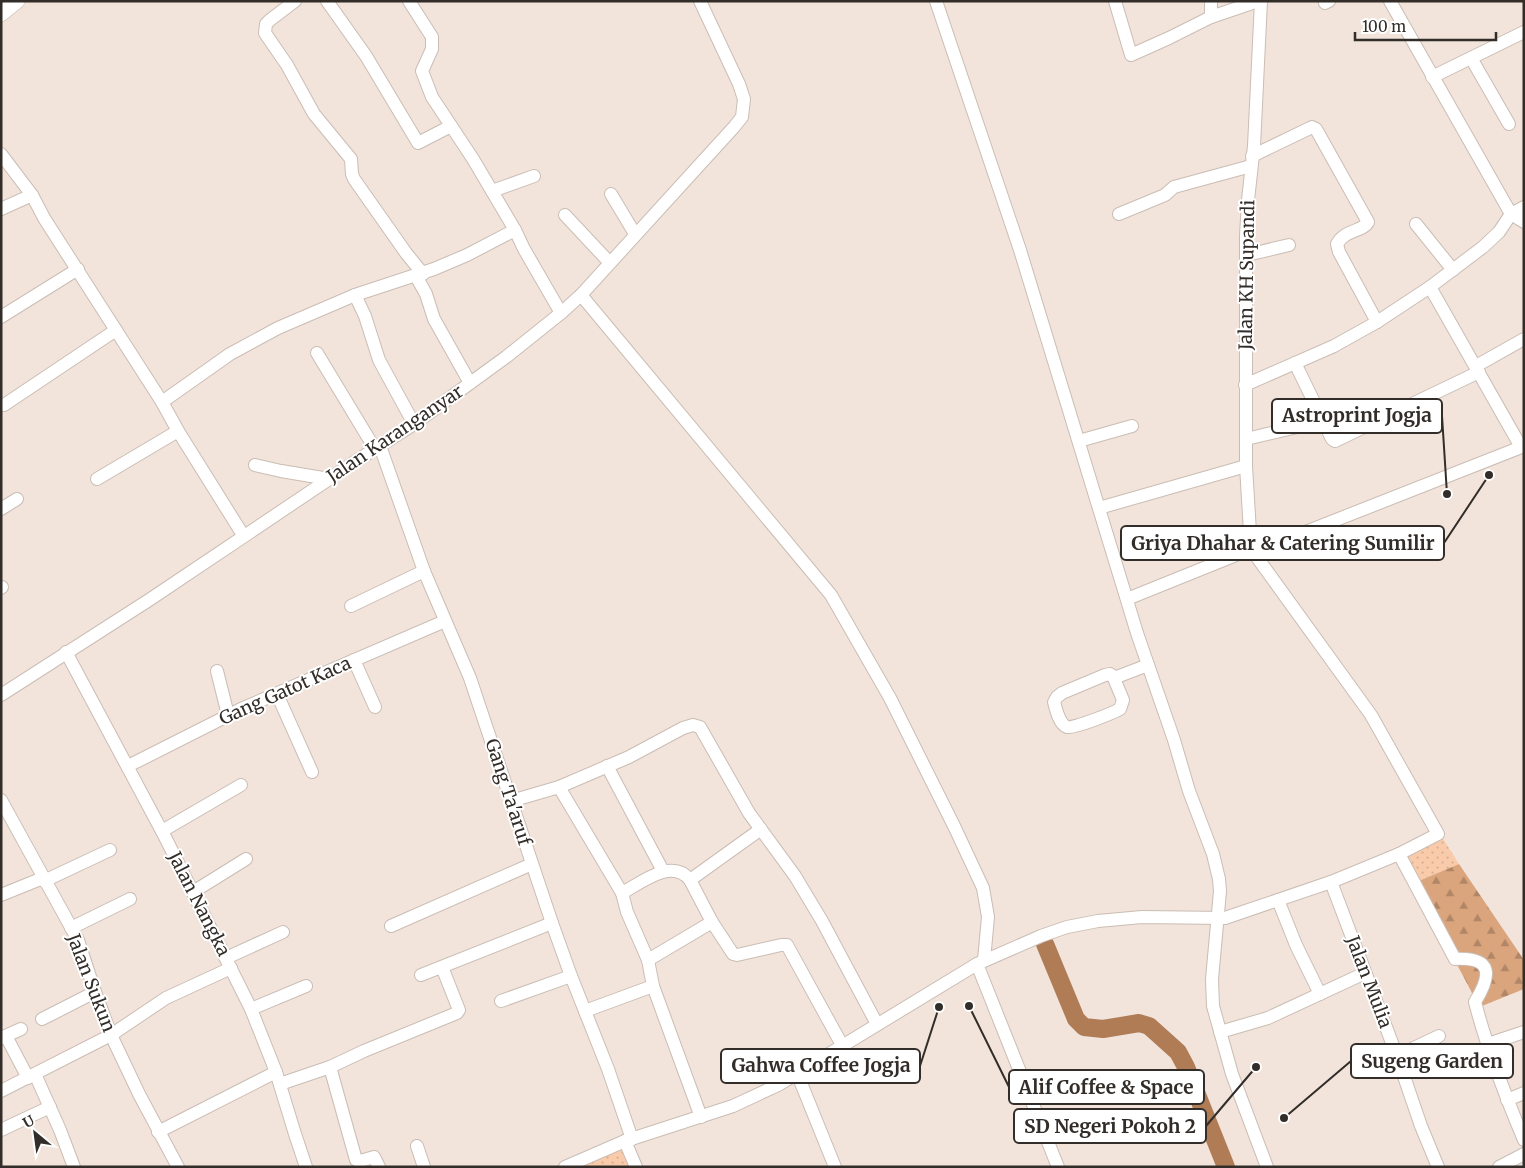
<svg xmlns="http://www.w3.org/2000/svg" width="1525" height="1168" font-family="Merriweather,serif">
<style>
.grass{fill:url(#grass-dots)}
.forest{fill:url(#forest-firs)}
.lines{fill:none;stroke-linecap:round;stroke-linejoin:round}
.river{stroke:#b07c56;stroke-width:18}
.minor-casing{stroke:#cabdb4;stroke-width:14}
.major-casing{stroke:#cabdb4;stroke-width:16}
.minor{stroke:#fff;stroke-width:12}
.major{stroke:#fff;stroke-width:15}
.labels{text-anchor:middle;stroke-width:4;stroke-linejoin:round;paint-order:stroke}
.street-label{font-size:18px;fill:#322d29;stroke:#fff}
.leader{fill:none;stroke:#322d29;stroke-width:2}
.callout-dot{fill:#322d29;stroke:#fff;stroke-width:2}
.callout{fill:#fff;stroke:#322d29;stroke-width:2}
.callout-label{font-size:19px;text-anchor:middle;font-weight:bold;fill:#322d29}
</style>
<defs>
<pattern id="grass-dots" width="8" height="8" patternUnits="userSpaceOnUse" patternTransform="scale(1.25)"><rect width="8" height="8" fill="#facbaa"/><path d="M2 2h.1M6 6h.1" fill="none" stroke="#d7af92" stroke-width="1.8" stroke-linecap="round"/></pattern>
<pattern id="forest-firs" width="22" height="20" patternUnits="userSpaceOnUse" patternTransform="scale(1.25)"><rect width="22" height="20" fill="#daa47c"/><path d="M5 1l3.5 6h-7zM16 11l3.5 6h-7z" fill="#b18666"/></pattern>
</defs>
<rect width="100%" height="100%" fill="#f2e4db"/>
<g class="grass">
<path d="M1440,834L1459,864L1414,883L1400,856Z"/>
<path d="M628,1141L637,1167H573Z"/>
</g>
<path class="forest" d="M1459,864L1524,960V989L1477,1008L1471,991L1414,883Z"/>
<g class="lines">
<path class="river" d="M1045,944L1076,1019L1084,1027L1103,1029L1139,1023L1149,1026L1178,1052L1186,1067L1226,1167"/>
<g class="minor-casing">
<g id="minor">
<path d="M295,1L270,20L266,24L265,33L287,65L314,114L351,159L352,174L354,179L406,253L423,274"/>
<path d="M327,1L366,56L418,143L451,126"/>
<path d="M409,1L432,37V49L422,71L432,97L473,159L515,230"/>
<path d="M936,1L1020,250L1137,633L1174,740L1189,791L1213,854L1219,879L1220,891L1212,979L1213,1006L1232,1074L1267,1167"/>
<path d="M1115,1L1131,55L1169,38L1211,17L1258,1"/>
<path d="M1390,1L1511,214L1524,222"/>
<path d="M1325,3L1329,1"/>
<path d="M1211,17V1"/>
<path d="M1471,58L1509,124"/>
<path d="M1432,77L1524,32"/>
<path d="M1,154L32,195L44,218L162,402L230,354L278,328L355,295L434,269L467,255L515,230L524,249L561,313"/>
<path d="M1252,156L1308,129L1312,127L1316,129L1368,222C1363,232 1345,229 1337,244L1339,252L1377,322"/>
<path d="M492,191L534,176"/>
<path d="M611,194L635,234"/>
<path d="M1,209L32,195"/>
<path d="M1119,214L1165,195L1174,187L1251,166"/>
<path d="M565,215L609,262"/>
<path d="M1416,224L1453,270"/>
<path d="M1247,255L1289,245"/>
<path d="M416,276L426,294L434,319L470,383"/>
<path d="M1430,287L1521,447"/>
<path d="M355,295L365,316L379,360L414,424"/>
<path d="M581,295L831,595L890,698L955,828L983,888L988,917L984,960"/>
<path d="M1,317L78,269"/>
<path d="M317,353L375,449"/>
<path d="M1295,363L1332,439L1335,441L1479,372"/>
<path d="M1476,366L1524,339"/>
<path d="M1245,385L1334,346L1377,322L1430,287L1483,247L1499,232L1511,214L1524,207"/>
<path d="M162,402L178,431L243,535"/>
<path d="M4,405L116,330"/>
<path d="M1246,439L1323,421"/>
<path d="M1079,441L1132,426"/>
<path d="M380,446L424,571L470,678L552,923L571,976L608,1069L632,1139"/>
<path d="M255,465L281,471L329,479"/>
<path d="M97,479L178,431"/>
<path d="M1099,508L1246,466"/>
<path d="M1,509L17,499"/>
<path d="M1,588L2,587"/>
<path d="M1127,599L1251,549L1308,531L1524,446"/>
<path d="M351,606L424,571"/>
<path d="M66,652L165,837L251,1009L276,1072L295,1134L306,1167"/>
<path d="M354,660L375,707"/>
<path d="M217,671L228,715"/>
<path d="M1110,674L1113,676L1123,700L1120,709C1113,713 1073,729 1067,727C1059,724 1056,709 1054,702L1057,697L1062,693L1105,675Z"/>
<path d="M1114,678L1148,665"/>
<path d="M277,694L312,772"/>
<path d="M1,695L149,600L356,461L414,424L506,357L561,313L581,295L734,127L742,117L744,99L739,84L700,1"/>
<path d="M128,766L241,709L445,621"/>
<path d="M607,766L663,871"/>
<path d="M559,787L629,757L683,728L693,725L700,727L749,813L795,876L822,921L877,1024"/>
<path d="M1,800L78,940L95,992L111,1035L139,1094L178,1167"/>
<path d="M511,801L559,787L622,893L627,912L648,960L653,986L701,1117"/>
<path d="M162,831L241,785"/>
<path d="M1399,854L1455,959C1494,957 1491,976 1475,1002C1487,1049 1505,1095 1524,1140"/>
<path d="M690,880L761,829"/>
<path d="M44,881L110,850"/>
<path d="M1331,882L1397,1056L1421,1126L1438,1167"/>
<path d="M193,892L246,859"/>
<path d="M622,893C641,883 672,857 690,880L712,922L733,954L737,955L781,945H787L842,1045"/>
<path d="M1,895L43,878"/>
<path d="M1278,900L1296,945L1320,994"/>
<path d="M391,926L532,864"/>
<path d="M71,928L130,899"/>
<path d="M226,958L283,932"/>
<path d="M648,960L712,922"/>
<path d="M977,964L1058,1167"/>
<path d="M421,975L552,923"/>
<path d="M501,1001L571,976"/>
<path d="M251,1009L306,986"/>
<path d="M585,1011L653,986"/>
<path d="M42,1019L95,992"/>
<path d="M1220,1032L1268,1018L1365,973"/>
<path d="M6,1036L28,1078"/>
<path d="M1,1038L21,1029"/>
<path d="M1488,1044L1524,1032"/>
<path d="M1397,1056L1439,1036"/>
<path d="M330,1067L356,1160L360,1161L374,1157L379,1167"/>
<path d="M797,1073L835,1167"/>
<path d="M35,1074L60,1130L74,1167"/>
<path d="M280,1084L330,1067L364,1051L457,1013L459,1010L442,967"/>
<path d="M1,1091L111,1035L166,998L231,968"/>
<path d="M1507,1100L1524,1093"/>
<path d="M1,1130L50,1107"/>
<path d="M158,1132L276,1072"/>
<path d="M625,1141L636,1167"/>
<path d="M417,1146L424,1167"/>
<path d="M565,1167L625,1141L733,1106L778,1085L977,964L1041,936L1067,927L1098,921L1142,917L1225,918L1331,882L1399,854L1438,834L1371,715L1251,549L1246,466V236L1248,200L1254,146L1261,1"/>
<path d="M1499,1167L1524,1154"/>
</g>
</g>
<g class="major-casing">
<path id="major" d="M1,14L17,1"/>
</g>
<use href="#minor" class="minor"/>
<use href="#major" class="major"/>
</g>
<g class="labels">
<g class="street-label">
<text transform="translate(1247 275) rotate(-89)" y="6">Jalan KH Supandi</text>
<text transform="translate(395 434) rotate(-34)" y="6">Jalan Karanganyar</text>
<text transform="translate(285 691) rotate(-24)" y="6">Gang Gatot Kaca</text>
<text transform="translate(508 792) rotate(72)" y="6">Gang Ta'aruf</text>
<text transform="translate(199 904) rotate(63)" y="6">Jalan Nangka</text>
<text transform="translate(1369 982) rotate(69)" y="6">Jalan Mulia</text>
<text transform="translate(91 983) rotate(69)" y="6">Jalan Sukun</text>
</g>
</g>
<path class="leader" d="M1447 494L1442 416M1489 475L1444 543M1284 1118L1351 1061M939 1007L920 1066M969 1006L1009 1087M1256 1067L1206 1126"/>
<g class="callout-dot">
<circle cx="1447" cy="494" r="5"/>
<circle cx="1489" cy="475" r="5"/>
<circle cx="1284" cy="1118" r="5"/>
<circle cx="939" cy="1007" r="5"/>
<circle cx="969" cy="1006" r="5"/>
<circle cx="1256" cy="1067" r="5"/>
</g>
<g class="callout">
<rect x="1272" y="399" width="170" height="34" rx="5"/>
<rect x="1121" y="526" width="323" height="34" rx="5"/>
<rect x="1351" y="1044" width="162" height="34" rx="5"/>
<rect x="721" y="1049" width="199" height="34" rx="5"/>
<rect x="1009" y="1070" width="195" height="34" rx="5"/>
<rect x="1014" y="1109" width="192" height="34" rx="5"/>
</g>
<g class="callout-label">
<text x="1357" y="422">Astroprint Jogja</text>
<text x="1283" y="550">Griya Dhahar &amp; Catering Sumilir</text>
<text x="1432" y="1068">Sugeng Garden</text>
<text x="821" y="1072">Gahwa Coffee Jogja</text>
<text x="1106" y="1094">Alif Coffee &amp; Space</text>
<text x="1110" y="1133">SD Negeri Pokoh 2</text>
</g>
<rect width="1525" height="1168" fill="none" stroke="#322d29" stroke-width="5"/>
<g transform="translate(35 1133) rotate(331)" stroke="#ffffff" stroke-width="4" paint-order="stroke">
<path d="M0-4L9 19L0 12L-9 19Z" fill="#322d29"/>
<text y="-8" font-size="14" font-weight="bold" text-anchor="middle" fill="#322d29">U</text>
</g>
<path d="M1355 32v8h141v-8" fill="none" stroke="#322d29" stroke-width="2.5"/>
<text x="1362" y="32" font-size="15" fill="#322d29" stroke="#ffffff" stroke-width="4" paint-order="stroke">100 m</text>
</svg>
